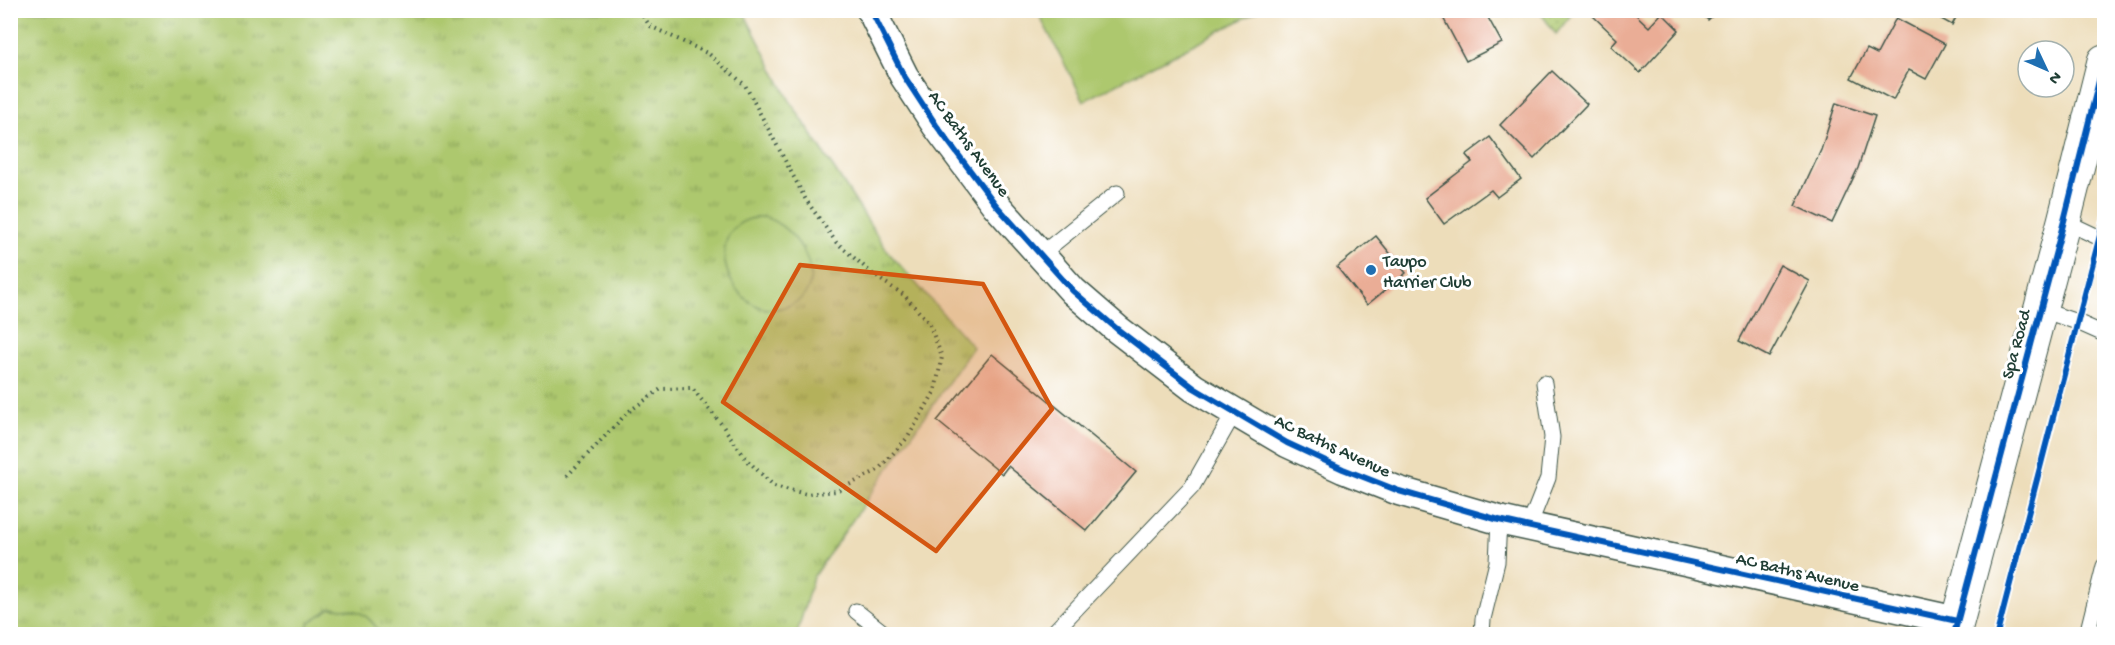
<svg xmlns="http://www.w3.org/2000/svg" width="2115" height="645" font-family="'Gochi Hand',sans-serif">
<style>
.grass{fill:url(#grass-tufts);stroke:#668251;stroke-width:1.5}
.park{fill:url(#park-dots);stroke:#668251;stroke-width:1.5}
.pitch{fill:#adc86e;stroke:#668251;stroke-width:1.5}
.building{fill:#eaad96}
.lines{fill:none;stroke-linecap:round;stroke-linejoin:round}
.service-casing{stroke:#3e5548;stroke-width:17}
.minor-casing{stroke:#3e5548;stroke-width:31}
.secondary-casing{stroke:#3e5548;stroke-width:35}
.path{stroke:#3e5548;stroke-width:4;stroke-dasharray:1.5 4.5;stroke-linecap:butt}
.service{stroke:#fff;stroke-width:15}
.minor{stroke:#fff;stroke-width:28}
.secondary{stroke:#fff;stroke-width:33}
.cycleway-casing{stroke:#fff;stroke-width:10}
.cycleway{stroke:#0057b8;stroke-width:6}
.marked{fill:#d45610;fill-opacity:0.2;stroke:#d45610;stroke-width:4.5;stroke-linejoin:round}
.poi-dot{fill:#1f6fb2;stroke:#fff;stroke-width:2}
.labels{text-anchor:middle;stroke-width:6;stroke-linejoin:round;paint-order:stroke}
.street-label{font-size:18px;fill:#1f3d34;stroke:#fff}
.poi-label{font-size:18px;fill:#1f3d34;stroke:#fff;text-anchor:start}
</style>
<defs>
<pattern id="grass-tufts" width="24" height="20" patternUnits="userSpaceOnUse" patternTransform="scale(1.5)"><rect width="24" height="20" fill="#adc86e"/><path d="M3 7l-1-3M5 7V3M7 7l1-3M15 17l-1-3M17 17v-4M19 17l1-3" fill="none" stroke="#8ca45b"/></pattern>
<pattern id="park-dots" width="8" height="8" patternUnits="userSpaceOnUse" patternTransform="scale(1.5)"><rect width="8" height="8" fill="#adc86e"/><path d="M2 2h.1M6 6h.1" fill="none" stroke="#8ca45b" stroke-width="1.8" stroke-linecap="round"/></pattern>
</defs>
<rect width="100%" height="100%" fill="#fff"/>
<filter id="ink" filterUnits="userSpaceOnUse"><feTurbulence type="fractalNoise" baseFrequency=".0167" numOctaves="2"/><feDisplacementMap in="SourceGraphic" scale="12" xChannelSelector="R" yChannelSelector="G"/><feConvolveMatrix kernelMatrix="1 2 1 2 8 2 1 2 1" color-interpolation-filters="sRGB"/></filter>
<filter id="wash" filterUnits="userSpaceOnUse"><feTurbulence type="fractalNoise" baseFrequency=".008" numOctaves="4" result="noise"/><feDisplacementMap in="SourceGraphic" scale="24" xChannelSelector="R" yChannelSelector="G"/><feGaussianBlur stdDeviation="1.35" result="paint"/><feColorMatrix in="noise" values="0 0 0 0 0 0 0 0 0 0 0 0 0 0 0 0 0 1.4 0 .05"/><feComposite in="paint" operator="in"/></filter>
<g filter="url(#wash)">
<rect width="100%" height="100%" fill="#edddba"/>
<path class="grass" d="M10,11H743L790,101L888,252L973,347L813,577L797,634H11Z"/>
<path class="park" d="M1539,11H1574L1556,34Z"/>
<g class="pitch">
<path d="M1037,11H1258L1084,101Z"/>
<path d="M763,217C798,225 836,288 788,306C730,328 692,220 763,217Z"/>
<path d="M331,608C357,609 366,611 381,634H303L310,622Z"/>
</g>
<g id="blocks">
<g class="building">
<path d="M1439,10H1482L1484,16L1486,14L1502,43L1466,61Z"/>
<path d="M1596,10H1631L1649,27L1662,13L1679,30L1640,73L1611,46L1617,39L1592,15Z"/>
<path d="M1698,10H1719L1708,20Z"/>
<path d="M1925,10H1960L1952,25Z"/>
<path d="M1896,18L1945,44L1926,79L1909,70L1893,100L1851,78L1867,49L1877,54Z"/>
<path d="M1552,71L1587,104L1534,159L1500,125Z"/>
<path d="M1836,103L1875,116L1858,168L1832,223L1795,206L1821,150Z"/>
<path d="M1490,137L1521,179L1497,197L1491,190L1444,224L1425,198L1472,162L1466,155Z"/>
<path d="M1376,236L1406,273L1367,305L1337,267Z"/>
<path d="M1780,265L1810,281L1769,357L1739,341Z"/>
<path d="M992,354L1136,472L1087,531L1008,466L1002,474L937,421Z"/>
</g>
</g>
</g>
<g filter="url(#ink)">
<use href="#blocks" fill-opacity="0" stroke="#3e5548" stroke-width="1.5"/>
<g class="lines">
<g class="service-casing">
<g id="service">
<path d="M2064,221L2100,238L2104,242"/>
<path d="M1040,255L1117,193"/>
<path d="M2039,309L2077,322L2104,334"/>
<path d="M1529,526L1548,478L1552,437L1544,383"/>
<path d="M856,611L885,634"/>
<path d="M1052,634L1192,487L1234,413"/>
<path d="M1482,634L1483,619L1497,562L1499,520"/>
<path d="M2087,634L2104,566"/>
</g>
</g>
<g class="minor-casing">
<path id="minor" d="M871,10L904,76L936,125L996,205L1073,291L1117,329L1194,388L1287,443L1343,469L1399,491L1499,520L1957,621"/>
</g>
<g class="secondary-casing">
<path id="secondary" d="M1954,634L2064,221L2104,61"/>
</g>
<path class="path" d="M567,476L628,412L661,389L692,388L722,425L747,460L774,486L806,494L837,491L878,470L908,437L935,391L942,357L929,323L904,295L875,276L836,242L806,200L745,85L709,54L650,26L639,10"/>
<use href="#service" class="service"/>
<use href="#minor" class="minor"/>
<use href="#secondary" class="secondary"/>
<g class="cycleway-casing">
<g id="cycleway">
<path d="M871,10L904,76L936,125L996,205L1073,291L1117,329L1194,388L1287,443L1343,469L1399,491L1499,520L1957,621"/>
<path d="M1954,634L2064,221L2104,61"/>
<path d="M1997,634L2104,220"/>
</g>
</g>
<use href="#cycleway" class="cycleway"/>
</g>
</g>
<path class="marked" d="M800,265L983,284L1052,409L936,551L723,402Z"/>
<circle class="poi-dot" cx="1371" cy="270" r="6"/>
<g class="labels">
<g class="street-label">
<text transform="translate(970 143) rotate(54)" y="6">AC Baths Avenue</text>
<text transform="translate(2015 344) rotate(-75)" y="6">Spa Road</text>
<text transform="translate(1333 445) rotate(25)" y="6">AC Baths Avenue</text>
<text transform="translate(1798 571) rotate(13)" y="6">AC Baths Avenue</text>
</g>
<g class="poi-label">
<text x="1383" y="266">Taupo<tspan x="1383" dy="21">Harrier Club</tspan></text>
</g>
</g>
<rect width="2115" height="645" fill="none" stroke="#fff" stroke-width="36"/>
<g transform="translate(2046 69) rotate(134)"><circle r="28" fill="#ffffff" stroke="#a5b1ae" stroke-width="1.5"/>
<path d="M0-4.5L10 22L0 15L-10 22Z" fill="#1f6fb2"/>
<text y="-9" font-size="16" font-weight="bold" text-anchor="middle" fill="#1f3d34">N</text>
</g>
</svg>
